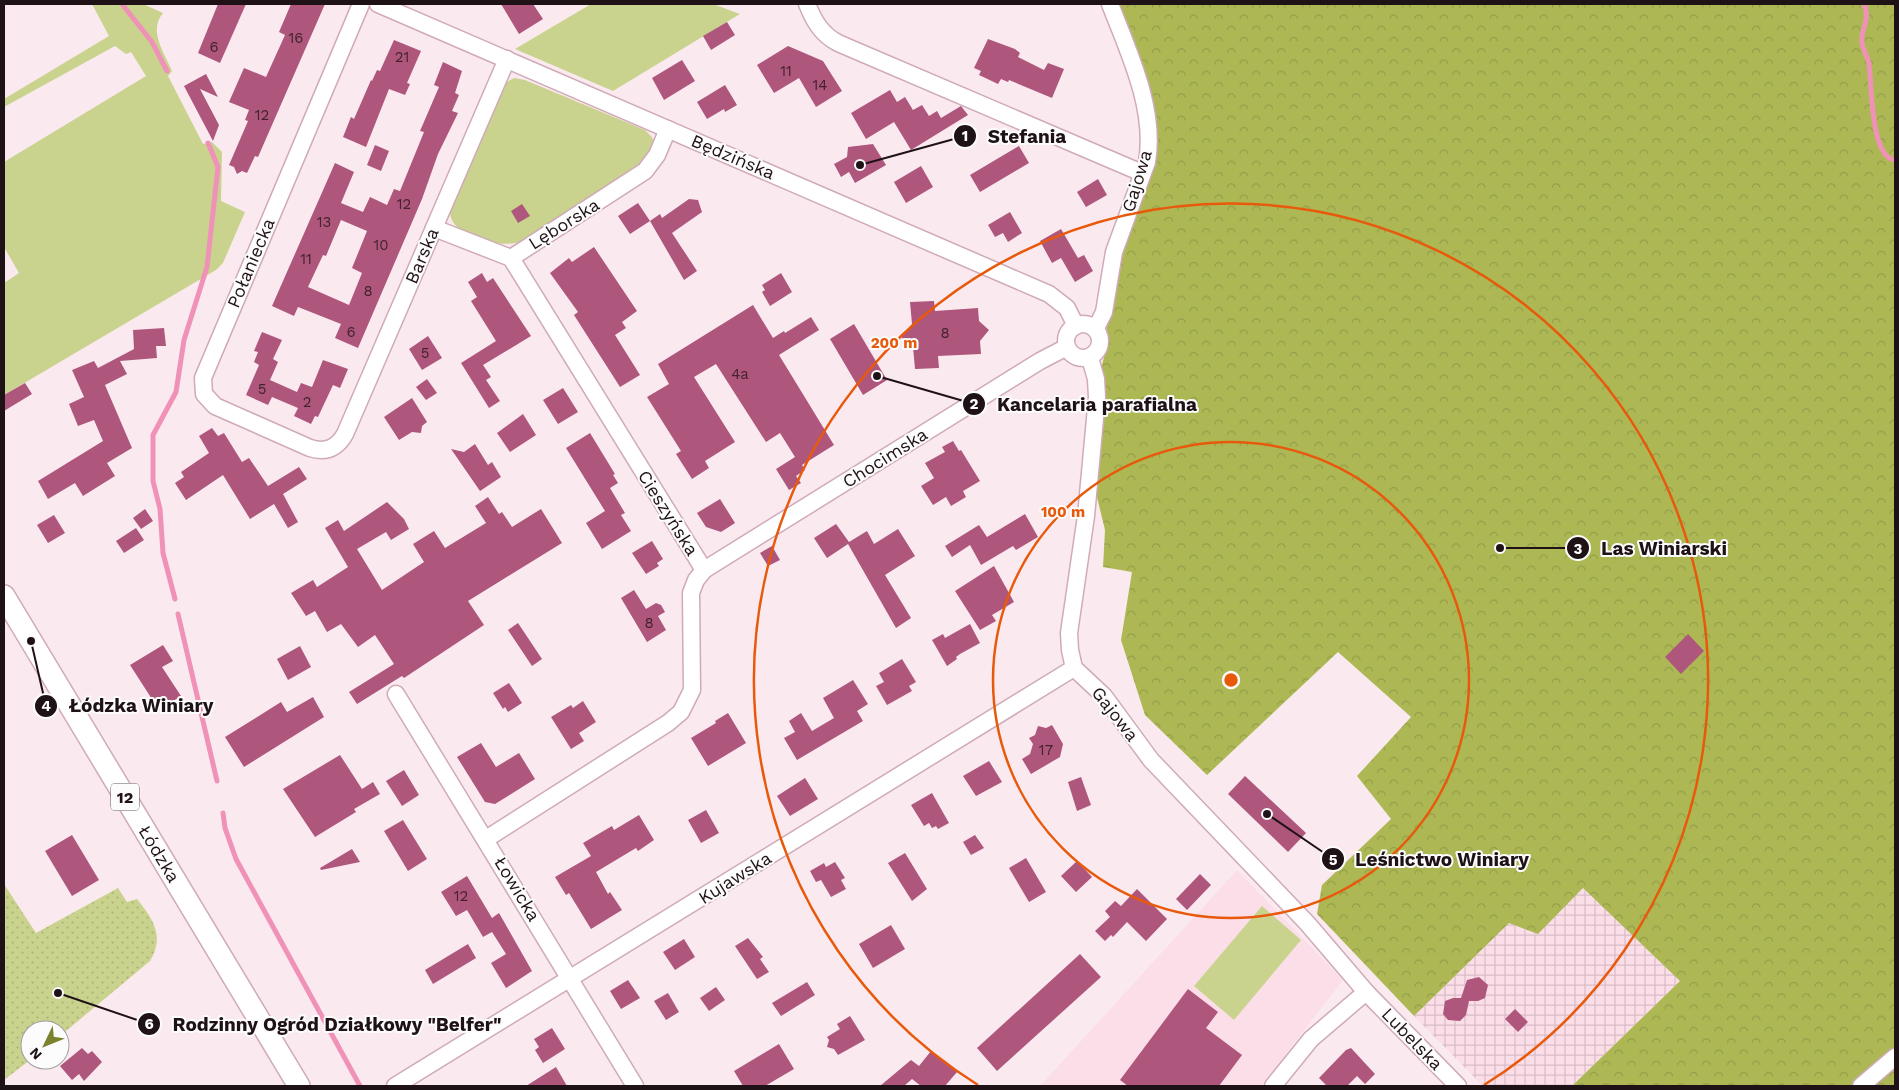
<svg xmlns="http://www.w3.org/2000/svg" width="1899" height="1090" font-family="'Work Sans',sans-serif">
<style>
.built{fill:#fcdee9}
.industrial{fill:url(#industrial-grid)}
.grass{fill:#cad38e}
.forest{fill:url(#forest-crowns)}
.park{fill:url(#park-dots)}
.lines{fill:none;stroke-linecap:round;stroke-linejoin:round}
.stream{stroke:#f091b8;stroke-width:5}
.building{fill:#af567d;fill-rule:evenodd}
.minor-casing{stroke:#d0aab8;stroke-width:19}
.major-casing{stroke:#d0aab8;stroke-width:24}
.minor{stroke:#fff;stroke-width:16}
.major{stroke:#fff;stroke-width:21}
.ring{fill:none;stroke:#e8590c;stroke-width:2.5}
.labels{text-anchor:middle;stroke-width:4;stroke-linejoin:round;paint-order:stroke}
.number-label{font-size:15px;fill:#432330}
.shield{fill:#fcfcfc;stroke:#61585c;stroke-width:1}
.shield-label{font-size:16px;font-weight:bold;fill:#1f1217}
.street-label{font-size:18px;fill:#1f1217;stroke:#fcfcfc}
.centre{fill:#e8590c;stroke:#fcfcfc;stroke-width:2.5}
.ring-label{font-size:15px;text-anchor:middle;font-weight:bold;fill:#e8590c;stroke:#fcfcfc;stroke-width:4;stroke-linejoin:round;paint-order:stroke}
.leader{fill:none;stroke:#1f1217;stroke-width:2}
.callout-dot{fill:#1f1217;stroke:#fcfcfc;stroke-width:2}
.mark-label{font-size:15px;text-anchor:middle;font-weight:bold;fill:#fff}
.callout-label{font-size:19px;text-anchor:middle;font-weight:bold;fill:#1f1217;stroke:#fcfcfc;stroke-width:4;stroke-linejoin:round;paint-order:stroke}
</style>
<defs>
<pattern id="industrial-grid" width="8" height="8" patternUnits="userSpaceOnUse" patternTransform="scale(1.25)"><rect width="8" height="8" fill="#fcdee9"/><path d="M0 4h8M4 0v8" fill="none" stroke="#d8bdc7"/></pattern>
<pattern id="forest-crowns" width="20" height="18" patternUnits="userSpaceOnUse" patternTransform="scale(1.25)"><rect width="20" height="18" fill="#adb855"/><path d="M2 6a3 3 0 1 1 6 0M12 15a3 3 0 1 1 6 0" fill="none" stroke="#949d49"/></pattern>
<pattern id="park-dots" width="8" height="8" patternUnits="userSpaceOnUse" patternTransform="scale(1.25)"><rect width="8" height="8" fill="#cad38e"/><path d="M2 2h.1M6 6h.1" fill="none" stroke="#adb47a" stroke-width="1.8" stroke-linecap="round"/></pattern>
</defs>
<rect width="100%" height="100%" fill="#faeaef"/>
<path class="built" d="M1237,870L1343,980L1261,1086H1040Z"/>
<path class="industrial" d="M1563,869L1680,981L1572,1086H1483L1414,1016Z"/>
<g class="grass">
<path d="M92,4H143L163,13C148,31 164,52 172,71L168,76L203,144L212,142L222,152L221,201L245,212L223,263L216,270L4,395V283L19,273L4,247V162L146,76L131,52L126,54L115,46L4,107V99L109,36Z"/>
<path d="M591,4H713L740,14L613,91L515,49Z"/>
<path d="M514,78L525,80L645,130L652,137L654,144L643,162L634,170L522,241C503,250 450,237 450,212L502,88L505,83Z"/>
<path d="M1262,906L1301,940L1234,1020L1194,986Z"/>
</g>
<path class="forest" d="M1119,4H1895V1086H1572L1680,981L1583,888L1538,934L1509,923L1414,1016L1317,914L1322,885L1391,819L1357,776L1411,717L1338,652L1207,775L1145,715L1121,640L1132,572L1103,567L1105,530L1096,493L1105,392L1102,365L1108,341L1106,324L1120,260L1152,169Z"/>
<path class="park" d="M4,884L36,933L118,888L127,902L137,899C153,919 165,936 150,961L60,1036V1030H30V1060L4,1080Z"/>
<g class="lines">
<g class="stream">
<path d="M122,4L152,42L167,71"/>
<path d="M1864,4C1871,18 1861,28 1862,41C1862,50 1868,56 1869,64C1872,83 1870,158 1895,160"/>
<path d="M175,599L163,553L160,509L153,481V435L176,392L184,340L207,267L218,167L208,143"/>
<path d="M178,614L217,781"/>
<path d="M223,813L225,828L236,859L360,1086"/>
</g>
</g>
<g class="building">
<path d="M218,4H246L220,63L198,53Z"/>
<path d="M291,4H325L258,157L255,156L247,173L242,171L237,174L234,167L229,165L248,121L245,120L249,110L229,102L244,68L266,77L285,35L279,32Z"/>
<path d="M501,4H533L543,19L519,34Z"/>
<path d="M727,22L735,35L711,50L703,36Z"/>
<path d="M988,39L1015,49L1020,53L1018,57L1044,70L1048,63L1064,69L1052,98L1009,80L1008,82L1001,79L998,84L979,75L981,71L974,68Z"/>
<path d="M394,40L421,51L407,83L410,84L405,95L389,89L366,147L343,137L351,117L354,119L371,80L372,81L377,70L380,71Z"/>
<path d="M788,46L823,61L842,91L816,107L799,78L774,93L757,65Z"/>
<path d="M682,60L695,81L664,100L652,78Z"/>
<path d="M443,62L462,71L455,93L459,95L452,111L458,113L438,154L422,199L358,348L335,338L341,324L298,307L294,316L272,306L335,163L354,172L341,203L363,212L370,197L387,205L394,189L400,191L424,132L420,131L439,87L434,85ZM341,220L367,231L352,268L362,273L349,305L308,287L323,255L326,256Z"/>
<path d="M206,74L218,97L200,89L219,125L213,141L184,86Z"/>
<path d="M725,85L737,105L725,112L724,109L707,119L697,102Z"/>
<path d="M890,90L897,102L905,97L913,110L922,105L929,116L937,111L941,118L961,106L968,115L911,150L894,122L866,139L851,113Z"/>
<path d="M873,144L886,165L855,183L849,172L841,177L834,164L847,157L848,147Z"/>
<path d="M375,145L389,151L381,171L367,165Z"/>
<path d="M1019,146L1029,163L980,192L970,175Z"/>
<path d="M921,166L933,187L906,203L894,182Z"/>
<path d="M1098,179L1107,195L1086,207L1077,192Z"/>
<path d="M689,199L698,200L702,212L672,233L697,271L684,280L650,221L630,234L618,216L638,203L650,221L660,214L662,218Z"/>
<path d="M522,204L530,216L518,223L511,211Z"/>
<path d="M1010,212L1022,233L1008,242L1003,233L995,237L988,225Z"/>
<path d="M1061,229L1078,258L1084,255L1093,271L1075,282L1061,258L1052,263L1040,241Z"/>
<path d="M594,247L637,311L622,322L626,328L615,335L640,375L620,387L574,315L578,312L550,273L569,258L572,262Z"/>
<path d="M482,273L487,282L493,278L531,336L483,365L491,377L486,380L500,401L489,408L461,363L496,341L471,301L477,297L468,282Z"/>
<path d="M781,273L792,292L770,306L762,292L765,290L762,285Z"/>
<path d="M934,301L935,311L978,308L979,321L989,330L980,341L981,354L938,356L939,368L915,369L913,347L901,337L912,324L910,302Z"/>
<path d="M753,305L773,338L784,331L785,333L811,317L819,330L779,355L834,445L802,465L805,470L796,476L801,483L789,490L776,469L795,457L780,433L766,442L716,364L694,377L735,442L705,461L709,468L692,479L676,454L681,451L647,397L669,384L658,364Z"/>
<path d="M854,324L887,380L863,395L830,339Z"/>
<path d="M164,328L166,346H156L157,358L120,361L127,374L105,385L132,448L107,463L115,476L83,496L75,483L48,499L38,481L103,441L94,420L78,426L69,404L84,397L72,370L94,361L98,368L134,349L133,330Z"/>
<path d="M262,332L282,340L273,359L278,362L270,380L297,392L301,383L312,387L323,360L348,369L340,388L333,385L318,417L315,416L311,424L294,416L298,408L272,397L268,405L246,395L259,365L254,362L258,352L254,351Z"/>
<path d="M428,336L442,358L422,370L409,349Z"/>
<path d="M427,379L437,393L426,400L416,387Z"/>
<path d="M25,383L32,394L4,411V395Z"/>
<path d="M563,388L578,412L558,424L543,400Z"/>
<path d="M412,398L427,422L422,426L421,433L412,432L399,440L384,417Z"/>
<path d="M523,414L536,435L510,452L497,433Z"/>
<path d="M212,428L218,436L224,433L242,462L249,458L268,486L299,467L307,479L283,494L298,522L288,528L274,504L250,519L223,475L186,500L175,483L184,477L181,472L209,453L199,436Z"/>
<path d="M590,433L615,474L613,475L618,483L610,488L625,513L621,515L631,531L602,549L586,523L605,511L566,448Z"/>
<path d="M953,441L959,451L961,450L980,481L963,491L966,497L951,506L946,497L933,505L921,486L934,478L925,463L945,452L942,447Z"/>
<path d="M475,444L488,465L492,462L501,477L480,491L451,449L464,452Z"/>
<path d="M488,497L499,514L502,512L512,527L541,509L562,543L468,601L484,625L404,678L402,676L357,704L349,692L394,664L375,635L358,647L341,624L327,632L315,611L306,616L291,593L313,580L317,587L348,567L325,528L338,520L344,531L387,502L404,519L409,529L391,540L386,532L357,549L382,590L424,562L413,544L434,531L445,548L486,523L475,506Z"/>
<path d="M720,499L735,523L721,532L706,527L697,513Z"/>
<path d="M145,509L153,521L141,529L133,518Z"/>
<path d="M1025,514L1038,537L1016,550L1013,546L981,565L970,545L952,557L945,546L979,525L987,537Z"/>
<path d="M54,515L65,533L48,543L37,525Z"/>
<path d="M836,524L849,542L867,531L874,544L898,529L915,556L885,575L911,618L896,628L848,544L827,558L814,538Z"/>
<path d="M136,528L144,540L124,553L116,541Z"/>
<path d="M652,541L663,559L657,563L659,566L646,574L632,553Z"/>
<path d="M772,546L780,560L768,566L760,553Z"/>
<path d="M994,566L1014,602L992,615L996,621L980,630L955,591Z"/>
<path d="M634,590L646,609L656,603L661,605L665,612L658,616L666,630L647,642L621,598Z"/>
<path d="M518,623L542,659L532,666L508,630Z"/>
<path d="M970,624L980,643L960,654L956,657L957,659L947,666L932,640L943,634L945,638Z"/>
<path d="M1688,634L1704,651L1681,674L1665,657Z"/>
<path d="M163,645L173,661L162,667L181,696L159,710L130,665Z"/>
<path d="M300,646L311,667L288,680L277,659Z"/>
<path d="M902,659L916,682L909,686L912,691L887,705L876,686L884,682L879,673Z"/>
<path d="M853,680L868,704L857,711L863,721L797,760L784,738L795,732L789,721L801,713L812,731L834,718L823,698Z"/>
<path d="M509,683L522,703L508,712L505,707L503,709L493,693Z"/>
<path d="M313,697L324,717L244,767L225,737L281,702L287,712Z"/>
<path d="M583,701L596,722L579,733L584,741L571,749L551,717L571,705L573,708Z"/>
<path d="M728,713L746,743L708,766L691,738L716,723L715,721Z"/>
<path d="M1052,725L1063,744L1060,757L1031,774L1022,759L1030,754L1033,744L1029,738L1035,735L1038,726L1046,728Z"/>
<path d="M481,743L496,767L519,753L535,779L495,804L485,802L457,757Z"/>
<path d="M340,755L362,789L373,782L380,794L354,809L356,812L315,837L283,789Z"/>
<path d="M989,761L1002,782L976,796L963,776Z"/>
<path d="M404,770L419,795L402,806L386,781Z"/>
<path d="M1245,776L1306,833L1288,852L1228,794Z"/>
<path d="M1081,777L1091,805L1077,811L1068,782Z"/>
<path d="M805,778L818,799L790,816L777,796Z"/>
<path d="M932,793L949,823L938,829L936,826L932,828L929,823L924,826L911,805Z"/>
<path d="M706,810L719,833L701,843L688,820Z"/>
<path d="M639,815L654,840L638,851L636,848L596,872L608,894L610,892L622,910L591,929L569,893L566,895L555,877L591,856L583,843L612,826L614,830Z"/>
<path d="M403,820L427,859L408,871L384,831Z"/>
<path d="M72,835L99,880L72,896L45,851Z"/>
<path d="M975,835L984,848L971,855L963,842Z"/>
<path d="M352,849L360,862L321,870L320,868Z"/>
<path d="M905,853L927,889L912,901L888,863Z"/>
<path d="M1026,858L1046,892L1029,902L1009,868Z"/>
<path d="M1077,861L1092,877L1076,892L1061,876Z"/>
<path d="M835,862L845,878L841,880L846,889L831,897L821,880L816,882L810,871L824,863L826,867Z"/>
<path d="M1200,874L1211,885L1187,910L1176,899Z"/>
<path d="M467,876L492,918L499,913L532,971L506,988L491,963L506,954L492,932L483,937L467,910L456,916L441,892Z"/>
<path d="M1137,889L1167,919L1146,941L1127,922L1113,937L1111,935L1105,941L1095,931L1110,917L1105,911L1115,901L1121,906Z"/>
<path d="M891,925L905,949L873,968L859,944Z"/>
<path d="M748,938L763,957L760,959L769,972L757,979L735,946Z"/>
<path d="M684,939L695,957L675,970L663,952Z"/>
<path d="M468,944L476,958L433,984L425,970Z"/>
<path d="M1080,954L1101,977L997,1071L977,1048Z"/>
<path d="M1479,977L1488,985L1485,998L1478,1001H1469L1466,1015L1460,1021L1448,1020L1443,1014L1445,1001L1453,998H1461L1467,980Z"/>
<path d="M628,980L640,998L621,1009L610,991Z"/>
<path d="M807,982L815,995L781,1016L772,1003Z"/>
<path d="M716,987L725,1000L709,1011L700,998Z"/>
<path d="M1188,989L1218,1012L1206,1028L1242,1055L1219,1086H1128L1120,1080Z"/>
<path d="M668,993L679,1012L666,1020L654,1001Z"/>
<path d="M1515,1009L1528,1022L1518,1032L1505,1019Z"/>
<path d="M850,1016L865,1040L838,1055L834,1049L827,1047L829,1040L827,1037L840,1029L837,1024Z"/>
<path d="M552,1028L565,1049L543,1063L535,1050L539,1047L534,1039Z"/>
<path d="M779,1044L794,1069L765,1086H743L734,1071Z"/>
<path d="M82,1048L88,1054L92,1051L102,1062L84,1081L79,1074L72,1080L60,1066Z"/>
<path d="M1351,1048L1375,1074L1365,1084L1357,1076L1347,1086H1327L1319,1078L1346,1050Z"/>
<path d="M931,1051L957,1072L945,1086H921L912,1079L904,1086H880L911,1060L919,1066Z"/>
<path d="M556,1067L567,1086H526Z"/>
</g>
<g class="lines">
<g class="minor-casing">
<g id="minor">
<path d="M361,4L203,378L204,394L215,406L310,448C326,453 337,448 345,434L507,59"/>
<path d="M378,4L1049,294L1067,308L1076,326"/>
<path d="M807,4C814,21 821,34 838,43L1142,173"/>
<path d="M434,228L511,258"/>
<path d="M511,258L704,570"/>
<path d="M511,258L645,171L657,155L668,129"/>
<circle cx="1083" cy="341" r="17"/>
<path d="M1096,328L1104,312L1114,252L1147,162C1156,109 1129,53 1110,4"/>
<path d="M1090,358L1096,379L1097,397L1086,516L1069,633L1070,650L1074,668L1104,696L1151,760L1307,923L1366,992L1458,1086"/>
<path d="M396,694L635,1086"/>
<path d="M486,839L668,723L681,712L692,690L691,593L696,580L704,570L1040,361L1067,347"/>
<path d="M395,1086L1074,668"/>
<path d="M1273,1086L1311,1039L1366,992"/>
<path d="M1861,1086L1895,1057"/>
</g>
</g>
<g class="major-casing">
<path id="major" d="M4,596L299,1086"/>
</g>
<use href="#minor" class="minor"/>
<use href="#major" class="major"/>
</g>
<g class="ring">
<circle cx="1231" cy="680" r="238"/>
<path d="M978 1085A477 477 0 1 1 1484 1085"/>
</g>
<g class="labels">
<g class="number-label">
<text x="296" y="43">16</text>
<text x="214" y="52">6</text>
<text x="402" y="62">21</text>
<text x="786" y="76">11</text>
<text x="820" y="90">14</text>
<text x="262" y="120">12</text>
<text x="404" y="209">12</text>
<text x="324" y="227">13</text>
<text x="381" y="250">10</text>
<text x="306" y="264">11</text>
<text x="368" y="296">8</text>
<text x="351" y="337">6</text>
<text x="945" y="338">8</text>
<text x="425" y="358">5</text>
<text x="740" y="379">4a</text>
<text x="262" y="394">5</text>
<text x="307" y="407">2</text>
<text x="649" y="628">8</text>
<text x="1046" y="755">17</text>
<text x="461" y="901">12</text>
</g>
<rect class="shield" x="111" y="783.5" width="28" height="27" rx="4"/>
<g class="shield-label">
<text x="125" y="803">12</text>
</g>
<g class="street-label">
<text transform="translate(733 157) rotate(23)" y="6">Będzińska</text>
<text transform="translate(1137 181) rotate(-73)" y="6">Gajowa</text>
<text transform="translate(564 224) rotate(-32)" y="6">Lęborska</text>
<text transform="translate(422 256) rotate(-67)" y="6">Barska</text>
<text transform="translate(251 263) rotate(-67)" y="6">Połaniecka</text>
<text transform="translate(885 458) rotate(-32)" y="6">Chocimska</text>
<text transform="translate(668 513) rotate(58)" y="6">Cieszyńska</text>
<text transform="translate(1115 714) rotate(52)" y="6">Gajowa</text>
<text transform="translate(159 854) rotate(59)" y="6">Łódzka</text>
<text transform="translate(735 878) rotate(-32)" y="6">Kujawska</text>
<text transform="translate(517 889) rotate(59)" y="6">Łowicka</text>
<text transform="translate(1412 1039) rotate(46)" y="6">Lubelska</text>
</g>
</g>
<circle cx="1231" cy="680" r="8" class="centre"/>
<g class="ring-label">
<text x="894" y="348">200 m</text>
<text x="1063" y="517">100 m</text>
</g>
<path class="leader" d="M860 165L965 136M877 376L974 404M1500 548L1578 548M31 641L46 706M1267 814L1333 859M58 993L149 1024"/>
<g class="callout-dot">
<circle cx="860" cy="165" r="5"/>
<circle cx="877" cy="376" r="5"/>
<circle cx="1500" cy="548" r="5"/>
<circle cx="31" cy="641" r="5"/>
<circle cx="1267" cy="814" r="5"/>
<circle cx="58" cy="993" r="5"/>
<circle cx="965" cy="136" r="12"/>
<circle cx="974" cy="404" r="12"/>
<circle cx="1578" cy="548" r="12"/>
<circle cx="46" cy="706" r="12"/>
<circle cx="1333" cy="859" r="12"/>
<circle cx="149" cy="1024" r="12"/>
</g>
<g class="mark-label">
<text x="965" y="141">1</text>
<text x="974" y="409">2</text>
<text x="1578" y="554">3</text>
<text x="46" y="711">4</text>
<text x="1333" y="865">5</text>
<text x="149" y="1029">6</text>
</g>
<g class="callout-label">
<text x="1027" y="143">Stefania</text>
<text x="1097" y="411">Kancelaria parafialna</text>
<text x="1664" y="555">Las Winiarski</text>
<text x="141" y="712">Łódzka Winiary</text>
<text x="1442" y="866">Leśnictwo Winiary</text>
<text x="337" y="1031">Rodzinny Ogród Działkowy "Belfer"</text>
</g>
<rect width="1899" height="1090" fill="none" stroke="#1f1217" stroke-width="10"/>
<g transform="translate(45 1045) rotate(227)"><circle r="24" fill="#fcfcfc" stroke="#a49ea0"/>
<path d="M0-4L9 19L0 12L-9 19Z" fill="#7b822e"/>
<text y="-8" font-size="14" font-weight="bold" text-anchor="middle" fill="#1f1217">N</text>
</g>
</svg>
